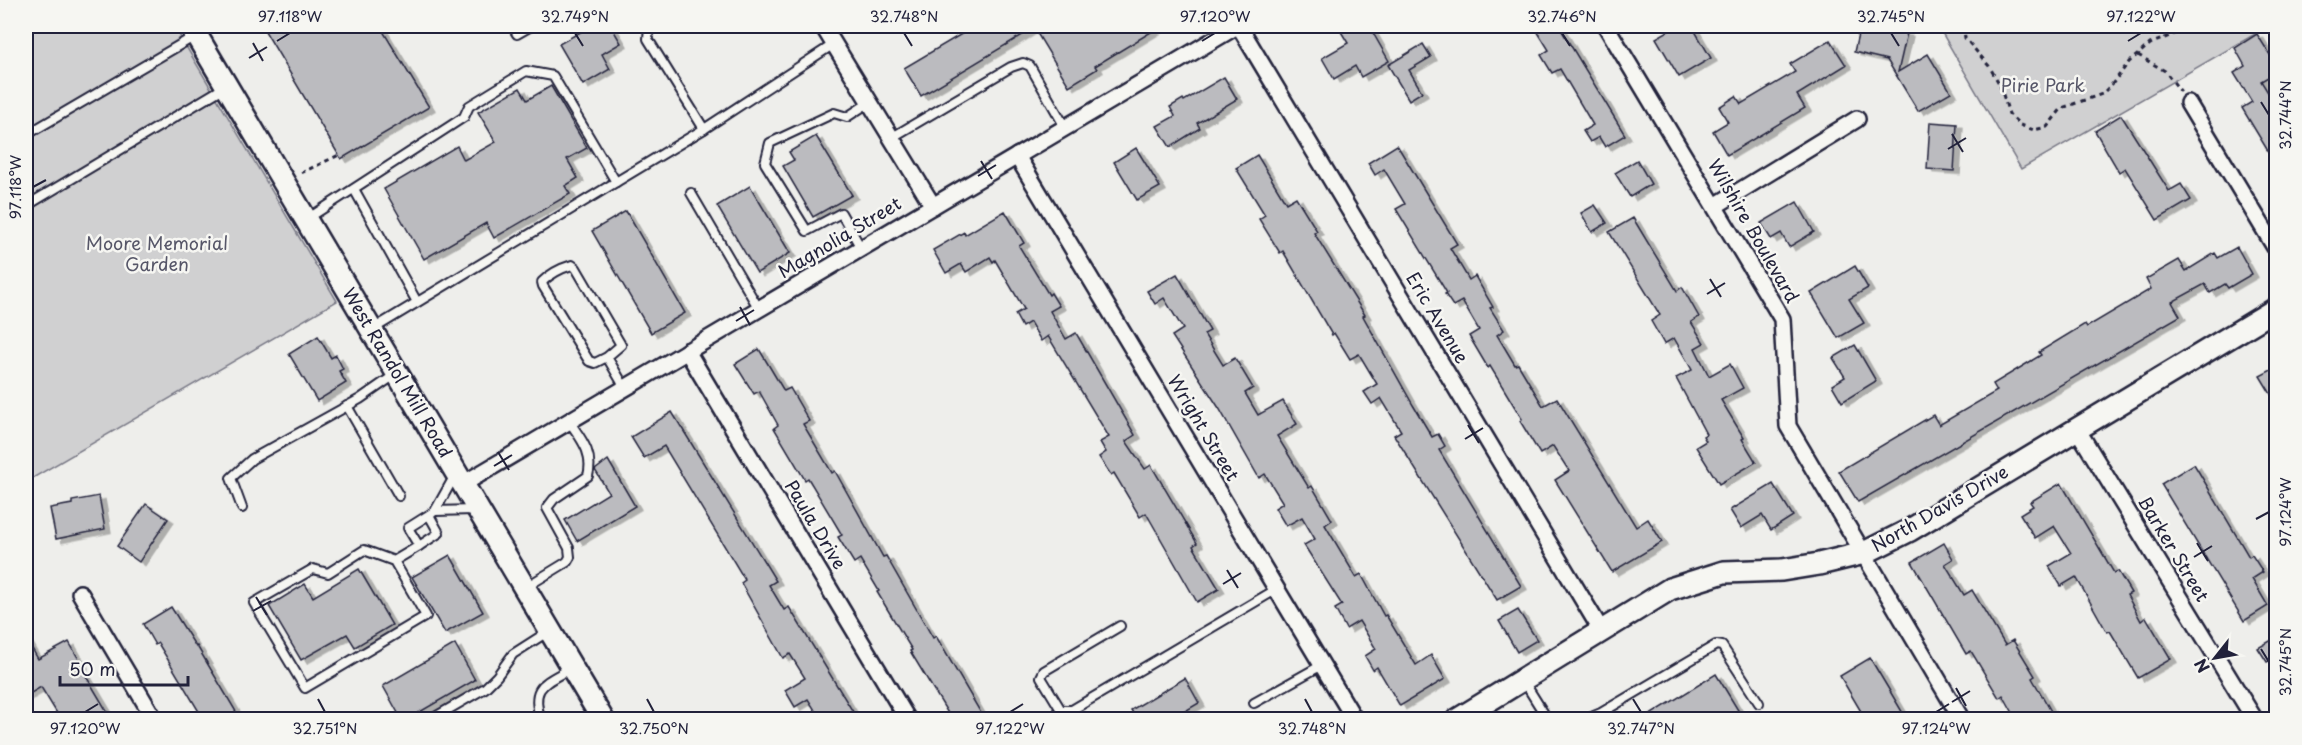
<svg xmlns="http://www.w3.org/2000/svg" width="2302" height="745" font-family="'Playpen Sans',sans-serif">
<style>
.green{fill:#d0d0d1;stroke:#797986;stroke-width:1.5}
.building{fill:#bbbbbf;stroke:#22223b;stroke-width:1.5;filter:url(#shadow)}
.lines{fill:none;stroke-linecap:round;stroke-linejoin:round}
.lane-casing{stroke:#22223b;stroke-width:12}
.street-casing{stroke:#22223b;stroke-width:20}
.secondary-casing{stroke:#22223b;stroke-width:26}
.path{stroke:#22223b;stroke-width:3;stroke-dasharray:4.5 4.5;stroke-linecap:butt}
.lane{stroke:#f6f6f2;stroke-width:8}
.street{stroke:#f6f6f2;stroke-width:15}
.secondary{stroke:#f6f6f2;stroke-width:21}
.ticks{fill:none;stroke:#22223b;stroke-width:2}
.labels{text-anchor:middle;stroke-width:5;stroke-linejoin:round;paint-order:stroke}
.park-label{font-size:18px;fill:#565668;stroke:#f6f6f2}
.street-label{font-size:18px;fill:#22223b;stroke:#f6f6f2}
.neatline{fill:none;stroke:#22223b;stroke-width:2}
.ticks-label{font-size:15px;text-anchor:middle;fill:#22223b}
</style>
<defs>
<filter id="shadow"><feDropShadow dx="6" dy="3.5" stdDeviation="0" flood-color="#0004"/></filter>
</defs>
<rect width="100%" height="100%" fill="#eeeeeb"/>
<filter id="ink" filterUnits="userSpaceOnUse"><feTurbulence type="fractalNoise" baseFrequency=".0167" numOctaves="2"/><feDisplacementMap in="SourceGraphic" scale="12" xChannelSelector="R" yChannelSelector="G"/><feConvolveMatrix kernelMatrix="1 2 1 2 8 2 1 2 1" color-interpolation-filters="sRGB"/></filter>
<g filter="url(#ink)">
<g class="green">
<path d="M26,26H174L337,301L26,482Z"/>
<path d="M1938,26H2269L2021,169Z"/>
</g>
<g class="building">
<path d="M262,26H380L429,107L341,159Z"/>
<path d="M591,26H611L621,43L602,54L610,69L583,85L559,44Z"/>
<path d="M975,26H1161L1095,66L1097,69L1069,86L1034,28L921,96L904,68Z"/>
<path d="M1348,26H1369L1389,61L1361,77L1355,66L1334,79L1322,58L1348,43L1340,30Z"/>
<path d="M1534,26H1559L1625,135L1605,147L1599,137L1590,142L1583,131L1593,125L1560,69L1552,73L1541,55L1549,50Z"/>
<path d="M1677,26H1692L1711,58L1679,77L1656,38Z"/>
<path d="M1860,26H1873L1907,33L1898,72L1928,54L1951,92L1918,111L1887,60L1854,52Z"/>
<path d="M2257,34L2277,66V72L2261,81L2277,107V166L2242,108L2252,102L2234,73L2245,66L2235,48Z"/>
<path d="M1830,40L1846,65L1797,95L1805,108L1727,155L1713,131L1728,122L1719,107L1736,96L1741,104L1795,72L1790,64Z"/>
<path d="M1423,44L1431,57L1409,70L1422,92L1409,100L1388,65Z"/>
<path d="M1224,77L1237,99L1197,123L1200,128L1170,147L1157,126L1175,116L1170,107L1183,99L1184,101Z"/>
<path d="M551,86L587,148L567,159L578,178L565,186L570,194L494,238L486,223L424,259L384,189L457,146L464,160L496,142L478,112L520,88L527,100Z"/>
<path d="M2121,115L2169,191L2181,184L2191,200L2157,220L2125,168L2119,172L2095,131Z"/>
<path d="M1930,122L1957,124L1954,171L1927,169Z"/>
<path d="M816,136L852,195L813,217L783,166L794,160L789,152Z"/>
<path d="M1397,145L1457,244L1450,248L1469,280L1475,276L1493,307L1490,308L1504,330L1497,335L1515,365L1518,364L1543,406L1557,398L1636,527L1648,519L1662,542L1612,572L1555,480L1569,471L1553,446L1540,454L1520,421L1522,419L1490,366L1488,368L1469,336L1479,330L1462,301L1453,306L1445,294L1447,293L1396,209L1405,204L1384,169L1375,175L1368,163Z"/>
<path d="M1136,148L1160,187L1137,200L1114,162Z"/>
<path d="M1257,155L1286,203L1296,197L1317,231L1314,233L1365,315L1363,316L1413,405L1432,437L1438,434L1445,446L1439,450L1521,586L1497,600L1394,435L1401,431L1381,398L1372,404L1364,392L1377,384L1359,354L1350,359L1334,333L1332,335L1283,251L1280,253L1259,219L1265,215L1236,168Z"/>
<path d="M1637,160L1651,184L1630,197L1615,173Z"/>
<path d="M750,186L790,253L757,273L717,206Z"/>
<path d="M1797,202L1814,232L1789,247L1781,233L1771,239L1761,223Z"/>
<path d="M1595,205L1607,223L1592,232L1581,213Z"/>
<path d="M626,211L685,313L651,333L592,231Z"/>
<path d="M1005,211L1024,243L1019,246L1049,295L1051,293L1059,306L1050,311L1066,339L1076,333L1135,435L1126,441L1145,469L1151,465L1197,543L1193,546L1219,589L1197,602L1146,513L1140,517L1114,473L1111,475L1099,457L1106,452L1100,442L1109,437L1048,336L1041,341L1030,322L1022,327L1015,314L1024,309L995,260L993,262L990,257L966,272L961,264L946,273L933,250L964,232L965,235Z"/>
<path d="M1633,218L1677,291L1682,287L1699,317L1691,322L1704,343L1695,348L1709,376L1730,364L1743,388L1721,400L1744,438L1742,439L1756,462L1719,484L1696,447L1706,441L1703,436L1706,434L1676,378L1692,370L1674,338L1664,344L1651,321L1660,315L1609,232Z"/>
<path d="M2237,247L2252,274L2228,288L2225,284L2210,293L2205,284L2172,302L2180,316L1858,502L1839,471L1933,415L1939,425L1997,391L1993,384L2041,355L2039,352L2085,324L2087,327L2151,289L2146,279L2179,260L2186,271L2215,253L2218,258Z"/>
<path d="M1855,266L1868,288L1849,299L1864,323L1838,338L1811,293Z"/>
<path d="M1177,274L1210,331L1204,334L1223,365L1235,358L1253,388L1245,393L1258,415L1283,401L1297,424L1277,436L1309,488L1312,486L1332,520L1325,525L1356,577L1361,574L1384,616L1386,615L1416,665L1431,655L1445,679L1400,706L1377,667L1373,670L1365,656L1376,649L1359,621L1346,629L1335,609L1342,605L1304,545L1315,539L1302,517L1286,526L1275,508L1283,503L1265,474L1259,478L1219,408L1172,336L1183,329L1164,298L1155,304L1147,291Z"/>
<path d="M318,336L331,358L336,355L343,369L339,371L346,383L317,401L289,354Z"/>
<path d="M1855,345L1876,381L1842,402L1832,385L1845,377L1833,358Z"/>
<path d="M759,349L784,391L790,388L809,421L803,424L832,473L835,471L883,557L886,556L933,638L936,636L985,720H952L910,651L912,650L877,592L879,591L860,559L854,563L838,537L842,535L808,478L805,480L774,428L778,425L759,391L754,394L735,364Z"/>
<path d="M2277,367V404L2260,376Z"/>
<path d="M672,412L776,581L769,585L784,610L789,607L858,720H821L808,699L795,707L785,690L805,678L790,654L783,658L741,583L745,580L664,446L644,458L631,437Z"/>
<path d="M608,460L635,506L577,541L565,520L609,493L595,470Z"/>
<path d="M2194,464L2249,557L2252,555L2263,572L2252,579L2268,606L2244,621L2161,484Z"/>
<path d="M2061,483L2114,573L2118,571L2131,593L2127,595L2141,621L2146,617L2171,659L2138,678L2110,631L2107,632L2076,577L2061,586L2049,566L2071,553L2054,526L2035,538L2020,514L2033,506L2030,502Z"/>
<path d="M1773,484L1793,516L1771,530L1762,515L1741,528L1730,510Z"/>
<path d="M99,496L105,529L56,539L50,508L72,504V501Z"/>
<path d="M146,504L168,519L139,562L117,546Z"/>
<path d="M1944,543L1953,559L1945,564L1964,595L1972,590L2005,645L2013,640L2035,676L2032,678L2056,720H2017L2003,695L1999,698L1971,651L1966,654L1912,562Z"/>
<path d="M450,555L483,612L445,633L412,577Z"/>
<path d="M359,569L392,625L355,647L347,634L301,660L269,606L305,584L313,597Z"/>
<path d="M171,607L196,647L197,646L241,720H204L158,643L155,645L143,624Z"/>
<path d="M1518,610L1537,640L1517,652L1499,621Z"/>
<path d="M2277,637V657L2267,662L2258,648Z"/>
<path d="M26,638L38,659L69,642L82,665L80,666L108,713L98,720H61L41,687L26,696Z"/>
<path d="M455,644L475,680L406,720H402L383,686Z"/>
<path d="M1870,658L1891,693L1907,720H1866L1840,676Z"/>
<path d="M1716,674L1744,720H1642Z"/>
<path d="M1185,678L1199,703L1170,720H1137L1131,710Z"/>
</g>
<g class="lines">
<g class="lane-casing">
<g id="lane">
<path d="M512,26L517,34L531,26"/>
<path d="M649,26L648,39L704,129L834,44"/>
<path d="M26,135L195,36"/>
<path d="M891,138L1011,67L1023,63L1030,66L1065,127"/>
<path d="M616,182L704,129"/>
<path d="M354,189L417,302"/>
<path d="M691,193L759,309"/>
<path d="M26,206L225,87"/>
<path d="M307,219L464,117L469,106L526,71L553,76L616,182L373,329"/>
<path d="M861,248L841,213L807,231L765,163L770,143L834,113L847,117L870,102"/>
<path d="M607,357L621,345L576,268L572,265C562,268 550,274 542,282L543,286L589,361L595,363L607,357L625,388"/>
<path d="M347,406L399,496"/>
<path d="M454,477L435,511L474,510"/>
<path d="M242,508L231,478L252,459L360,399L396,374"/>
<path d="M429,515L439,533L419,546L408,528L435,511"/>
<path d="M394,561L364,550L328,573L313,569L254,603L305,688L426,616L394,561L419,546"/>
<path d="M526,587L567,562L570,557L569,548L547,508L554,499L588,476C594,453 581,439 569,421"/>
<path d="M1120,626L1044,671L1041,677L1061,710H1072L1277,589"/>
<path d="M1523,680L1548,720"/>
<path d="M1254,703L1322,665"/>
<path d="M344,719V720"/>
<path d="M430,720L485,688L497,676L513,654L549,631"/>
<path d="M541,720C529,685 546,683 571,668"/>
<path d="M1584,720L1601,713L1716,645L1722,646L1759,703"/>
</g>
</g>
<g class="street-casing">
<g id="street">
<path d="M823,26L933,206"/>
<path d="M1239,26L1601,630"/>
<path d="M1606,26L1782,319L1788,426L1962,720"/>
<path d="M2188,103L2276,249"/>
<path d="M1017,156L1355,720"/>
<path d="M1715,206L1857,119"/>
<path d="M687,351L908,720"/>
<path d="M2077,429L2255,720"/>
<path d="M463,484L1237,26"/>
<path d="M80,593L155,720"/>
</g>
</g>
<g class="secondary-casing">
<g id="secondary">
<path d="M191,26L603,720"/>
<path d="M1457,720L1670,589L1724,572L1782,570L1819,564L1864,553L1910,530L2276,309"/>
</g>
</g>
<g class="path">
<path d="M1963,26L1965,38L1989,66L2000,85L2009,114L2020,125L2034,130L2047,127L2062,108L2102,94L2113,83L2129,62L2150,44L2194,26"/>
<path d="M2138,55L2165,71L2181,92"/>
<path d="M301,173L339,155"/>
</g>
<use href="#lane" class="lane"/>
<use href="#street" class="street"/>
<use href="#secondary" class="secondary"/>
</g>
</g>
<path class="ticks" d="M575,33L583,46M904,33L912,46M1562,33L1570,46M1891,33L1899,46M277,41L290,33M1202,41L1215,33M2128,41L2141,33M253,43L263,61M249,58L267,47M2261,102L2269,115M1952,134L1963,152M1948,149L1966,138M981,161L992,179M978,176L996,165M33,187L46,180M1710,279L1721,297M1707,294L1725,283M740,307L750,325M736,321L754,310M1468,425L1479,443M1465,439L1483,428M498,452L509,470M494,466L512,455M2256,519L2269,512M2197,543L2208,561M2194,557L2212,546M1227,570L1238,588M1223,584L1241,573M256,597L267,615M253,611L271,601M2261,649L2269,662M1956,688L1966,706M318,699L325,712M647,699L654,712M1305,699L1312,712M1633,699L1641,712M1952,702L1970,691M85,712L98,704M1010,712L1023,704M1936,712L1949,704"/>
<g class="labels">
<g class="park-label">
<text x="2043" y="92">Pirie Park</text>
<text x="157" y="250">Moore Memorial<tspan x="157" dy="21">Garden</tspan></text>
</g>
<g class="street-label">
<text transform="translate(1753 231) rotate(60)" y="6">Wilshire Boulevard</text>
<text transform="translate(840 238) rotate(-31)" y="6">Magnolia Street</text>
<text transform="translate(1437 318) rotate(59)" y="6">Eric Avenue</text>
<text transform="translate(397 373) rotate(59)" y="6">West Randol Mill Road</text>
<text transform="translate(1203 428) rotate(59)" y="6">Wright Street</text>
<text transform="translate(1940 509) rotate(-30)" y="6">North Davis Drive</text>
<text transform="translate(815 525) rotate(59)" y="6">Paula Drive</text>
<text transform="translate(2173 549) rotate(59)" y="6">Barker Street</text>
</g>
</g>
<rect width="2302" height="745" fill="none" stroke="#f6f6f2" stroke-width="66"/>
<g transform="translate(2215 658) rotate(239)" stroke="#f6f6f2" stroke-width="4.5" paint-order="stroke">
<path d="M0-4.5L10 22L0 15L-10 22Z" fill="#22223b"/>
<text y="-9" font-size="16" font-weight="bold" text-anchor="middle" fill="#22223b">N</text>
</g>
<path d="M60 676v9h128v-9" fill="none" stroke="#22223b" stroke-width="3"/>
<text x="69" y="676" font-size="18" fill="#22223b" stroke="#f6f6f2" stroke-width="4.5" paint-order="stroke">50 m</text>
<rect x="33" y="33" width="2236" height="679" class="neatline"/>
<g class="ticks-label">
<text x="290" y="22">97.118°W</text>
<text x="575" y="22">32.749°N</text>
<text x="904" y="22">32.748°N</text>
<text x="1215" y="22">97.120°W</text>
<text x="1562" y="22">32.746°N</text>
<text x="1891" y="22">32.745°N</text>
<text x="2141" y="22">97.122°W</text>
<text transform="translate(2286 115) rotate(-90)" y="5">32.744°N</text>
<text transform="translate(16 187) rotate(-90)" y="5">97.118°W</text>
<text transform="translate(2286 512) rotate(-90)" y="5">97.124°W</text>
<text transform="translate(2286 662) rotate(-90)" y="5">32.745°N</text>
<text x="85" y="734">97.120°W</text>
<text x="325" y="734">32.751°N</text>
<text x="654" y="734">32.750°N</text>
<text x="1010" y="734">97.122°W</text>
<text x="1312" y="734">32.748°N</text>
<text x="1641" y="734">32.747°N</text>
<text x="1936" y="734">97.124°W</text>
</g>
</svg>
